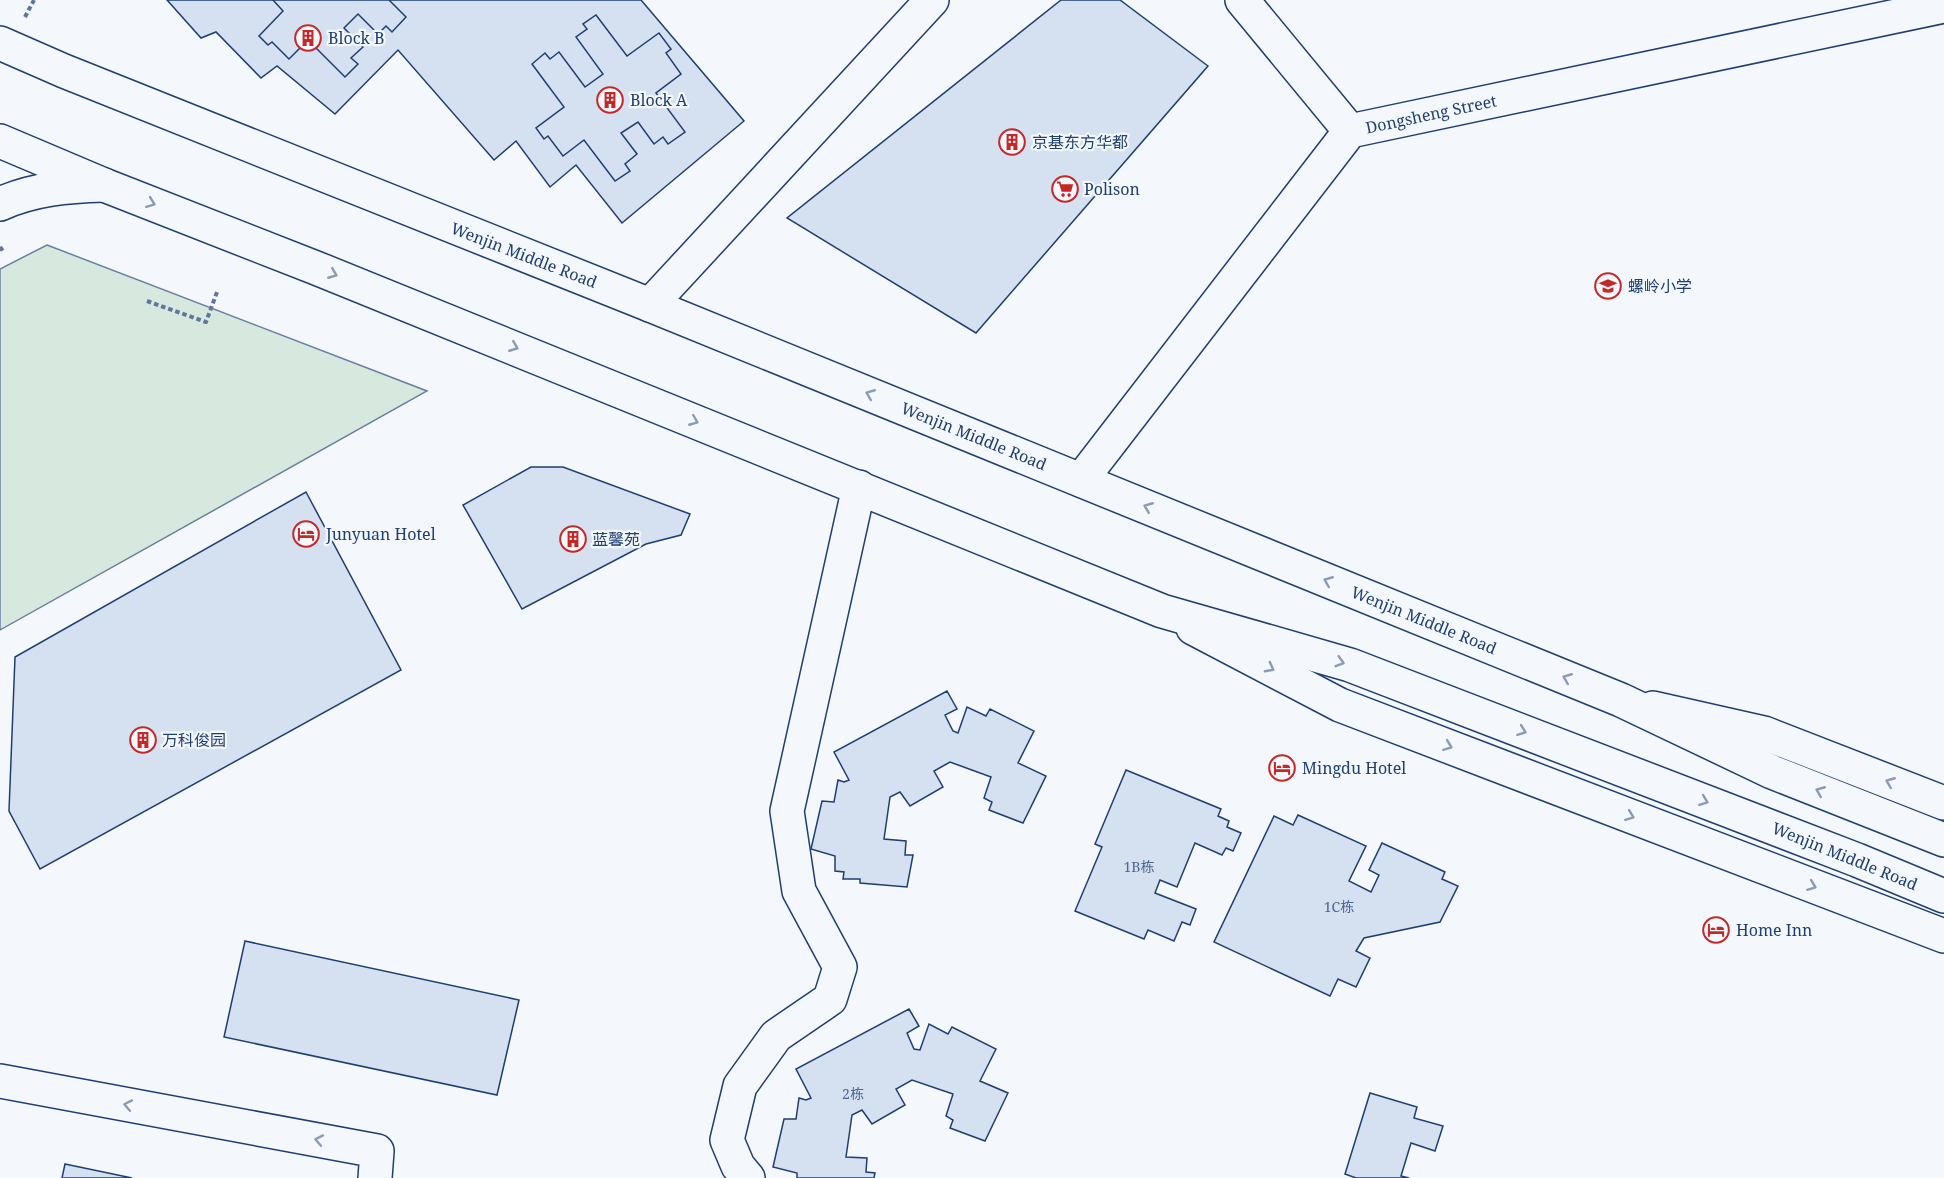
<svg xmlns="http://www.w3.org/2000/svg" width="1944" height="1178" font-family="'Noto Serif','Noto Sans SC',serif">
<style>
.green{fill:#d7e8df;stroke:#687fa3;stroke-width:1.5}
.building{fill:#d5e0f0;stroke:#1d3f73;stroke-width:1.5}
.lines{fill:none;stroke-linecap:round;stroke-linejoin:round}
.minor-casing{stroke:#1d3f73;stroke-width:36}
.major-casing{stroke:#1d3f73;stroke-width:36}
.highway-casing{stroke:#1d3f73;stroke-width:36}
.path{stroke:#5e769c;stroke-width:4;stroke-dasharray:4.5 3;stroke-linecap:butt}
.minor{stroke:#f4f7fb;stroke-width:33}
.major{stroke:#f4f7fb;stroke-width:33}
.highway{stroke:#f4f7fb;stroke-width:33}
.oneway{stroke:#889bb7}
.labels{text-anchor:middle;stroke-width:4.5;stroke-linejoin:round;paint-order:stroke}
.number-label{font-size:14px;fill:#4b6792}
.poi-label{font-size:16px;fill:#1d3f73;stroke:#f4f7fb;text-anchor:start}
.street-label{font-size:16px;fill:#1d3f73;stroke:#f4f7fb}
</style>
<rect width="100%" height="100%" fill="#f4f7fb"/>
<path class="green" d="M47,245L427,391L0,630V269Z"/>
<g class="building">
<path d="M167,0H641L744,121L622,223L576,165L550,187L516,141L494,160L398,50L335,114L277,66L261,78L216,32L201,38Z"/>
<path d="M273,0H389L406,17L392,32L386,26L378,34L358,14L344,28L363,47L351,58L358,64L345,77L308,40L289,59L272,42L268,45L259,36L283,11Z"/>
<path d="M1061,0H1120L1208,66L976,333L787,218Z"/>
<path d="M596,15L627,56L659,33L671,49L666,53L681,74L656,93L685,132L668,144L663,137L654,144L638,122L621,133L637,154L625,164L630,171L615,181L584,140L563,156L548,136L544,139L536,128L564,107L532,64L545,53L550,59L559,52L585,87L603,74L576,37L587,29L583,24Z"/>
<path d="M531,467H563L690,514L681,535L646,544L522,609L463,505Z"/>
<path d="M306,492L401,670L40,869L9,811L15,657Z"/>
<path d="M947,691L957,709L945,715L953,731L958,733L967,707L986,716L990,709L1034,731L1018,763L1046,776L1023,823L989,810L992,802L984,798L991,777L950,762L934,771L943,787L910,806L900,792L890,797L884,839L906,841L905,855H913L907,887L860,883V879H843L844,872L835,871V856L811,849L822,801L834,802L838,780L844,782L849,780L834,752Z"/>
<path d="M1126,770L1221,809L1218,816L1229,821L1227,827L1241,833L1233,851L1226,848L1222,855L1195,843L1177,887L1160,880L1155,893L1196,909L1190,925L1182,922L1174,941L1148,930L1144,939L1075,911L1102,847L1095,844Z"/>
<path d="M1298,815L1366,846L1349,881L1371,892L1379,875L1369,870L1382,843L1445,872L1442,879L1458,886L1440,922L1364,938L1356,951L1370,958L1356,987L1338,979L1330,996L1214,942L1274,816L1293,825Z"/>
<path d="M245,941L519,1000L497,1095L224,1037Z"/>
<path d="M909,1009L919,1026L907,1033L914,1049L920,1050L929,1024L948,1034L952,1027L996,1049L980,1081L1008,1093L985,1141L950,1128L953,1120L946,1116L953,1094L912,1080L896,1089L905,1105L872,1124L862,1110L852,1115L846,1157L867,1158L866,1172L875,1173L874,1178H797V1173L773,1167L784,1119H796L799,1098L806,1100L811,1098L796,1069Z"/>
<path d="M1370,1093L1417,1107L1414,1118L1443,1126L1435,1151L1411,1143L1401,1176L1409,1178H1356L1345,1174Z"/>
<path d="M65,1164L132,1178H62Z"/>
</g>
<g class="lines">
<g class="minor-casing">
<g id="minor">
<path d="M1242,0L1350,131"/>
<path d="M650,305L932,0"/>
<path d="M1081,480L1350,131L1944,6"/>
<path d="M1193,628L1340,705L1944,936"/>
<path d="M1653,708L1764,733L1944,803"/>
<path d="M0,1081L377,1151L375,1178"/>
<path d="M748,1178L738,1166L727,1140L740,1086L776,1036L830,999L840,967L799,891L787,811L859,487"/>
</g>
</g>
<g class="major-casing">
<g id="major">
<path d="M0,43L64,71L650,305L1621,700L1772,772L1944,840"/>
<path d="M0,141L104,185L316,268L1162,611L1350,665L1857,860L1944,896"/>
</g>
</g>
<g class="highway-casing">
<path id="highway" d="M0,204C33,189 68,186 104,185"/>
</g>
<g class="path">
<path d="M25,17L34,0"/>
<path d="M0,247L3,251"/>
<path d="M147,301L206,322L217,292"/>
</g>
<use href="#minor" class="minor"/>
<use href="#major" class="major"/>
<use href="#highway" class="highway"/>
</g>
<defs><path id="oneway-chevron" d="M-2-3.5L2.5 0L-2 3.5" fill="none" stroke-width="1.6" stroke-linecap="round" stroke-linejoin="round" transform="scale(1.5)"/></defs>
<g class="oneway">
<use href="#oneway-chevron" transform="translate(151 203) rotate(21)"/>
<use href="#oneway-chevron" transform="translate(333 274) rotate(22)"/>
<use href="#oneway-chevron" transform="translate(514 347) rotate(22)"/>
<use href="#oneway-chevron" transform="translate(870 394) rotate(-158)"/>
<use href="#oneway-chevron" transform="translate(694 421) rotate(22)"/>
<use href="#oneway-chevron" transform="translate(1148 507) rotate(-158)"/>
<use href="#oneway-chevron" transform="translate(1328 581) rotate(-158)"/>
<use href="#oneway-chevron" transform="translate(1340 662) rotate(16)"/>
<use href="#oneway-chevron" transform="translate(1270 668) rotate(28)"/>
<use href="#oneway-chevron" transform="translate(1567 678) rotate(-158)"/>
<use href="#oneway-chevron" transform="translate(1522 731) rotate(21)"/>
<use href="#oneway-chevron" transform="translate(1448 746) rotate(21)"/>
<use href="#oneway-chevron" transform="translate(1890 782) rotate(-158)"/>
<use href="#oneway-chevron" transform="translate(1820 791) rotate(-158)"/>
<use href="#oneway-chevron" transform="translate(1704 801) rotate(21)"/>
<use href="#oneway-chevron" transform="translate(1630 816) rotate(21)"/>
<use href="#oneway-chevron" transform="translate(1812 886) rotate(21)"/>
<use href="#oneway-chevron" transform="translate(128 1105) rotate(-169)"/>
<use href="#oneway-chevron" transform="translate(319 1140) rotate(-169)"/>
</g>
<defs>
<g id="building-ring" transform="scale(1.35)"><circle r="9.5" fill="#f4f7fb" stroke="#c62828" stroke-width="1.5"/><path d="M-4-6H4V6H1V3H-1V6H-4ZM-2.5-4.3h1.7v1.8h-1.7ZM.8-4.3h1.7v1.8H.8ZM-2.5-1h1.7V.8h-1.7ZM.8-1h1.7V.8H.8Z" fill="#c62828"/></g>
<g id="supermarket-ring" transform="scale(1.35)"><circle r="9.5" fill="#f4f7fb" stroke="#c62828" stroke-width="1.5"/><path d="M-6-5.5h2.5l.6 2H6L4.5 2H-2.5L-4.4-4H-6ZM-1.5 3.2a1.3 1.3 0 1 0 .1 0ZM3 3.2a1.3 1.3 0 1 0 .1 0Z" fill="#c62828"/></g>
<g id="school-ring" transform="scale(1.35)"><circle r="9.5" fill="#f4f7fb" stroke="#c62828" stroke-width="1.5"/><path d="M0-5L7-2L0 1L-7-2ZM-4 1L0 2.5L4 1V4Q0 6-4 4Z" fill="#c62828"/></g>
<g id="hotel-ring" transform="scale(1.35)"><circle r="9.5" fill="#f4f7fb" stroke="#c62828" stroke-width="1.5"/><path d="M-6-4.5h1.5V1H6V5H4.5V3h-9V5H-6ZM-4 0a1.8 1.8 0 1 1 3.6 0ZM.5 0V-2.5h3Q6-2.5 6 0Z" fill="#c62828"/></g>
</defs>
<g fill-rule="evenodd">
<use href="#building-ring" x="308" y="38"/>
<use href="#building-ring" x="610" y="100"/>
<use href="#building-ring" x="1012" y="142"/>
<use href="#supermarket-ring" x="1065" y="189"/>
<use href="#school-ring" x="1608" y="286"/>
<use href="#hotel-ring" x="306" y="534"/>
<use href="#building-ring" x="573" y="539"/>
<use href="#building-ring" x="143" y="740"/>
<use href="#hotel-ring" x="1282" y="768"/>
<use href="#hotel-ring" x="1716" y="930"/>
</g>
<g class="labels">
<g class="number-label">
<text x="1139" y="872">1B栋</text>
<text x="1339" y="912">1C栋</text>
<text x="853" y="1099">2栋</text>
</g>
<g class="poi-label">
<text x="328" y="44">Block B</text>
<text x="630" y="106">Block A</text>
<text x="1032" y="148">京基东方华都</text>
<text x="1084" y="195">Polison</text>
<text x="1628" y="292">螺岭小学</text>
<text x="326" y="540">Junyuan Hotel</text>
<text x="592" y="545">蓝馨苑</text>
<text x="162" y="746">万科俊园</text>
<text x="1302" y="774">Mingdu Hotel</text>
<text x="1736" y="936">Home Inn</text>
</g>
<g class="street-label">
<text transform="translate(1431 114) rotate(-12)" y="6">Dongsheng Street</text>
<text transform="translate(524 255) rotate(21)" y="6">Wenjin Middle Road</text>
<text transform="translate(974 436) rotate(22)" y="6">Wenjin Middle Road</text>
<text transform="translate(1424 620) rotate(22)" y="6">Wenjin Middle Road</text>
<text transform="translate(1845 856) rotate(22)" y="6">Wenjin Middle Road</text>
</g>
</g>
</svg>
